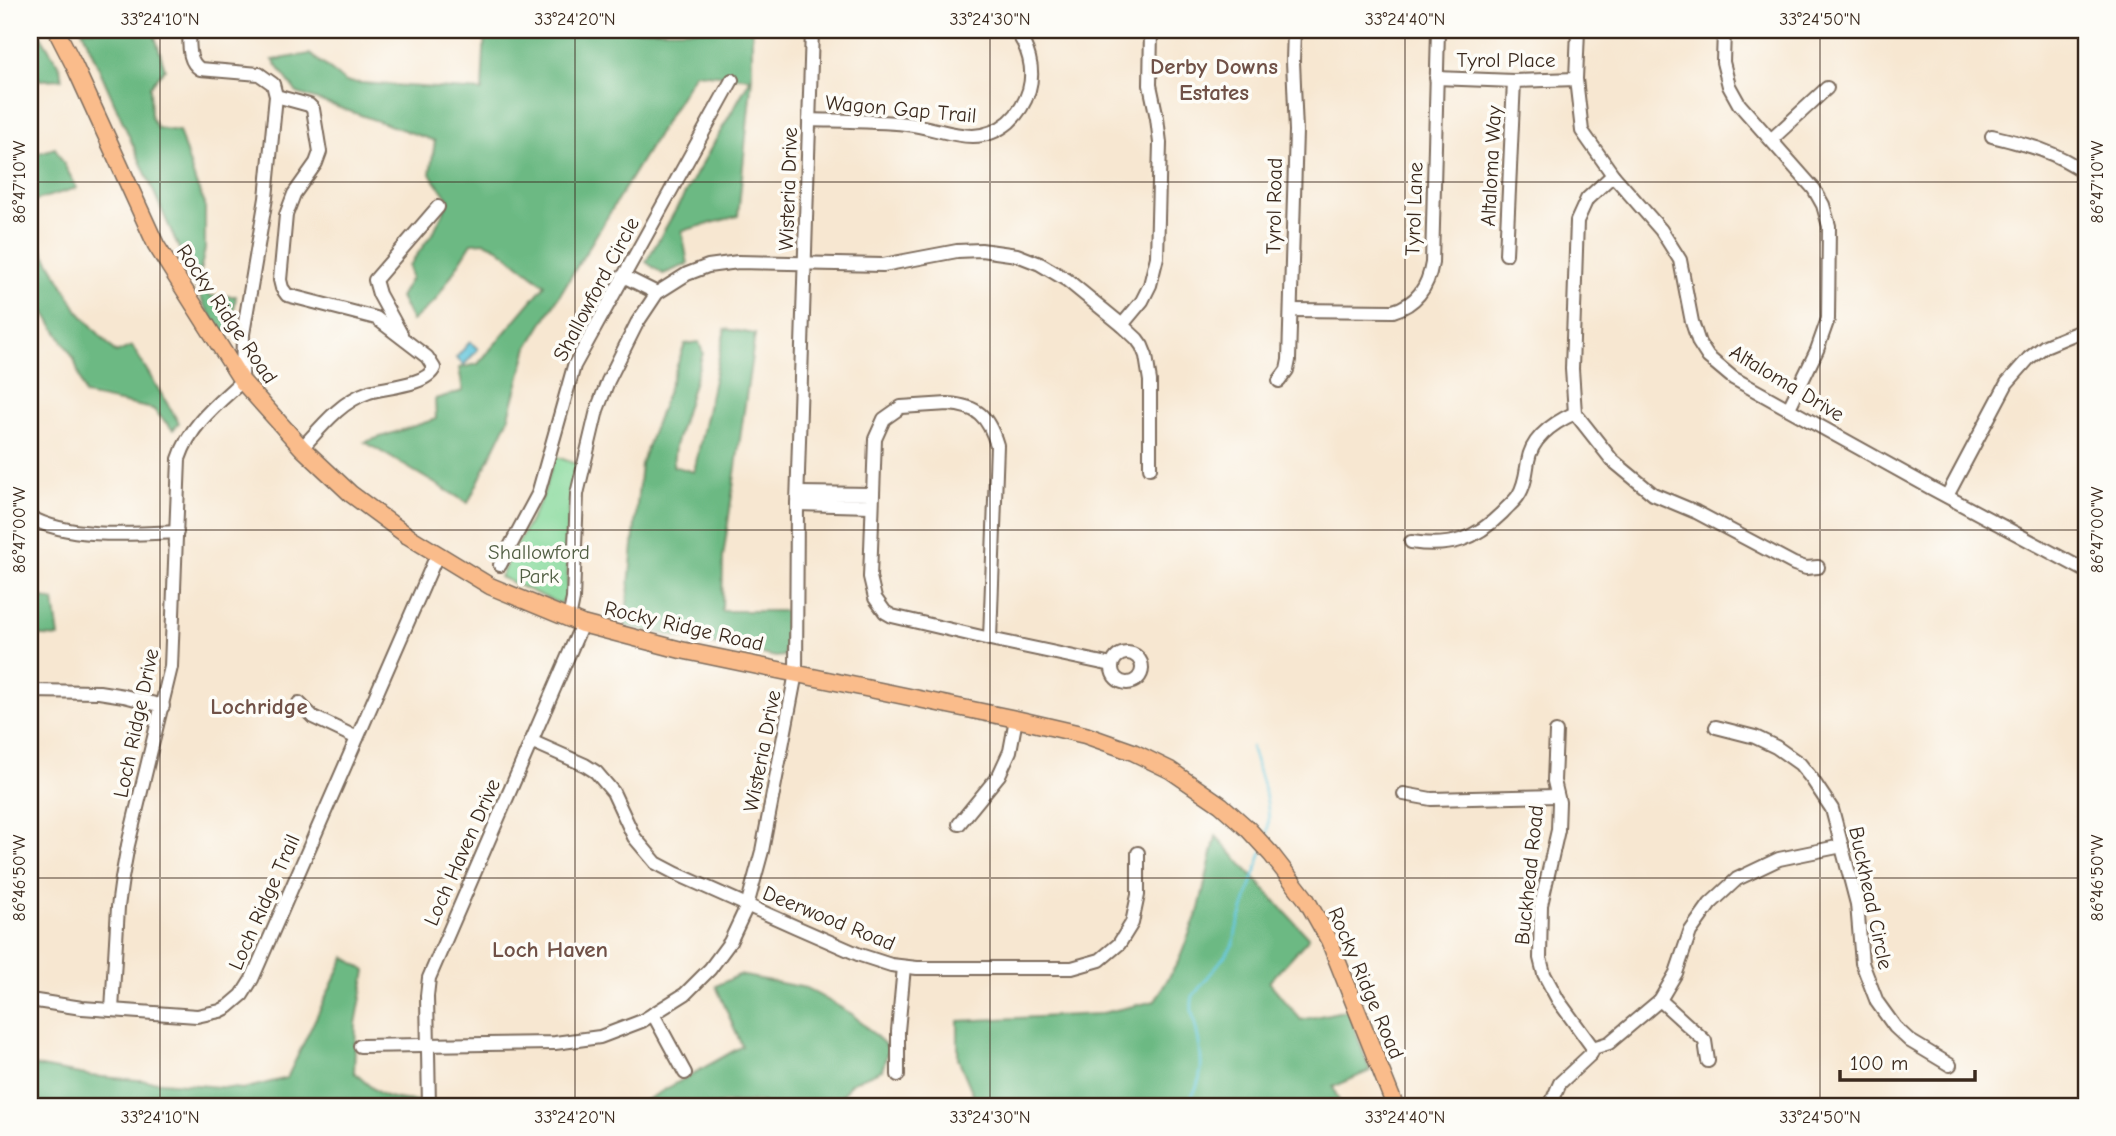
<svg xmlns="http://www.w3.org/2000/svg" width="2116" height="1136" font-family="'Comic Neue',sans-serif">
<style>
.green{fill:#86d99b;stroke:#60825c;stroke-width:2}
.forest{fill:#6cb983;stroke:#547250;stroke-width:2}
.water{fill:#60c6dd;stroke:#4e787e;stroke-width:2}
.lines{fill:none;stroke-linecap:round;stroke-linejoin:round}
.stream{stroke:#60c6dd;stroke-width:2.5}
.minor-casing{stroke:#7d6c5d;stroke-width:16}
.major-casing{stroke:#7d6c5d;stroke-width:19}
.minor{stroke:#fff;stroke-width:12}
.major{stroke:#fabc8b;stroke-width:16}
.ticks{fill:none;stroke:#3b2a1e;stroke-width:2;stroke-opacity:0.45}
.labels{text-anchor:middle;stroke-width:7;stroke-linejoin:round;paint-order:stroke}
.street-label{font-size:21px;fill:#3b2a1e;stroke:#fdfcf7}
.park-label{font-size:21px;fill:#525f44;stroke:#fdfcf7}
.neighbourhood-label{font-size:23px;font-weight:bold;fill:#705147;stroke:#fdfcf7}
.neatline{fill:none;stroke:#3b2a1e;stroke-width:2.5}
.ticks-label{font-size:18px;text-anchor:middle;fill:#3b2a1e}
</style>
<rect width="100%" height="100%" fill="#fdfcf7"/>
<filter id="ink" filterUnits="userSpaceOnUse"><feTurbulence type="fractalNoise" baseFrequency=".0143" numOctaves="2"/><feDisplacementMap in="SourceGraphic" scale="14" xChannelSelector="R" yChannelSelector="G"/><feConvolveMatrix kernelMatrix="1 2 1 2 8 2 1 2 1" color-interpolation-filters="sRGB"/></filter>
<filter id="wash" filterUnits="userSpaceOnUse"><feTurbulence type="fractalNoise" baseFrequency=".00686" numOctaves="4" result="noise"/><feDisplacementMap in="SourceGraphic" scale="28" xChannelSelector="R" yChannelSelector="G"/><feGaussianBlur stdDeviation="1.57" result="paint"/><feColorMatrix in="noise" values="0 0 0 0 0 0 0 0 0 0 0 0 0 0 0 0 0 1.4 0 .05"/><feComposite in="paint" operator="in"/></filter>
<g filter="url(#wash)">
<rect width="100%" height="100%" fill="#f7e7d1"/>
<path class="green" d="M555,456L581,466L569,510L567,595L560,604L500,577L542,498Z"/>
<g class="forest">
<path d="M30,30H37L60,67L62,79L40,80L30,66Z"/>
<path d="M82,30H153L165,69L150,86L151,117L157,128L179,131L196,184L205,204V249L200,272L210,296H236L231,333L225,337L204,305Z"/>
<path d="M485,30H752V77L738,216L682,231L688,264L663,274L646,262L751,78L695,73L528,347L508,420L468,503L365,442L436,419L435,399L463,391L459,368L478,364L545,285L498,248L485,242L472,243L435,301L412,321L400,297L411,278L409,266L434,231L449,200L430,174L435,141L297,93L273,60L310,54L346,82L482,91Z"/>
<path d="M55,148L77,188L30,202V156Z"/>
<path d="M30,229L78,311L116,353L132,346L179,423L173,430L153,409L85,395L74,359L36,299L30,295Z"/>
<path d="M725,329L755,334L723,558L722,611H788L784,656L776,657L625,626L641,464L685,344L699,342L703,353L675,446L673,466L694,472Z"/>
<path d="M30,594L54,601L59,637L30,635Z"/>
<path d="M1216,836L1309,938L1269,982L1301,1020L1348,1010L1370,1071L1333,1087L1341,1106H968L976,1101L958,1058V1021L1098,1014L1155,1001L1179,960L1199,909Z"/>
<path d="M345,957L366,971L356,1024L354,1072C378,1095 385,1100 418,1101L419,1106H30V1065L91,1076L243,1089L287,1078Z"/>
<path d="M739,975L806,988L852,1014L889,1048L882,1070L851,1083L842,1096L847,1106H764L763,1102L723,1103L715,1106H636L742,1046L716,986Z"/>
</g>
<path class="water" d="M470,342L478,349L464,365L456,358Z"/>
<g class="lines">
<g class="stream">
<path d="M1251,747C1259,776 1275,809 1266,839"/>
<path d="M1185,1106C1206,1080 1203,1059 1196,1028C1193,1016 1190,1008 1193,996L1234,944L1236,931L1262,852"/>
</g>
</g>
</g>
<g filter="url(#ink)">
<g class="lines">
<g class="minor-casing">
<g id="minor">
<path d="M1578,30L1576,79L1582,131L1613,175L1661,230L1680,260L1692,322L1699,343L1708,357L1733,378L1931,488L2086,571"/>
<path d="M1724,30L1723,62L1729,86L1739,104L1814,189L1823,205L1829,226L1828,319L1817,350L1789,408"/>
<path d="M1436,78L1514,81L1576,79"/>
<path d="M276,96L309,105L313,109L320,152L316,163L294,194L286,215L280,280L282,288L287,295L376,318L427,357L434,368C427,385 386,387 369,392C340,402 322,426 302,448"/>
<path d="M809,120C842,121 874,121 906,124C944,128 975,150 1009,122C1019,113 1025,103 1029,90C1035,69 1028,46 1015,30"/>
<path d="M1992,136C2029,145 2054,151 2086,173"/>
<path d="M1772,139L1827,88"/>
<path d="M1613,175L1587,199L1577,221L1572,369L1575,413L1612,460L1653,494L1696,512L1794,564L1806,568L1818,567"/>
<path d="M1506,254L1514,81"/>
<path d="M623,276L657,293"/>
<path d="M1291,310L1393,311C1417,304 1428,287 1432,263L1438,30"/>
<path d="M1122,325L1142,301L1150,285L1157,257L1160,143L1157,118L1150,85L1151,30"/>
<path d="M401,334L379,294L375,280L438,207"/>
<path d="M1279,381L1287,370L1289,360L1296,131L1293,61L1294,30"/>
<path d="M948,404C978,406 988,416 997,445L990,639L892,616L885,612L875,598L870,577L875,439L884,419L901,407Z"/>
<path d="M798,493L872,494"/>
<path d="M1947,496L2007,383L2029,358L2045,346L2086,329"/>
<path d="M797,504L871,506"/>
<path d="M30,517C67,539 134,534 177,532"/>
<path d="M1411,542C1450,548 1475,540 1503,512C1507,507 1514,502 1518,496C1525,486 1526,473 1528,461C1532,436 1555,422 1575,413"/>
<path d="M500,565L538,494L574,366L732,80"/>
<path d="M569,619L573,599L577,494L597,410L608,381L637,323L657,293L687,274L708,266L738,262L883,265L957,251L981,250L1017,255L1040,264L1067,280L1122,325L1137,339L1142,346L1146,356L1150,381V468"/>
<path d="M990,639L1112,665"/>
<circle cx="1127" cy="668" r="15"/>
<path d="M30,691L99,692L124,696L163,706"/>
<path d="M299,703L313,717L357,738"/>
<path d="M1716,727L1755,737L1776,747L1800,764L1812,779L1832,809L1857,904L1862,963L1877,1002L1895,1027L1910,1041L1950,1065"/>
<path d="M1556,732L1554,781L1559,802L1558,830L1541,905L1540,958L1544,974L1558,1000L1593,1048"/>
<path d="M531,741L585,765L596,772L613,792L634,837L656,863L677,874L796,927L860,955L891,965L917,968H1072L1100,960L1119,944L1132,923L1138,895V853"/>
<path d="M1404,794L1431,799L1556,796"/>
<path d="M959,824L999,775L1010,751L1016,719"/>
<path d="M30,1000L82,1008L197,1016L220,1011L228,1007L242,995L252,979L437,555"/>
<path d="M1660,1000L1705,1041L1708,1061"/>
<path d="M112,1010L118,907L122,878L128,845L171,667L179,459C190,425 216,405 242,381L243,334L266,198L276,96L273,84L259,74L200,69C187,61 190,44 189,30"/>
<path d="M653,1014L685,1073"/>
<path d="M360,1046L555,1043L600,1037L642,1021L685,994L710,969L730,942L747,906L762,851L796,673L797,504L812,30"/>
<path d="M898,1075V1031L904,967"/>
<path d="M429,1106L427,996L429,978L582,624"/>
<path d="M1550,1106L1560,1083L1591,1054L1593,1048L1609,1043L1660,1000L1676,973L1690,932L1710,904L1737,879L1779,859L1842,846"/>
</g>
</g>
<g class="major-casing">
<path id="major" d="M56,30L74,65L156,245L242,381L302,448L351,494L408,536L490,586L582,624L681,650L1016,719L1085,735L1133,752L1170,770L1221,805L1248,829L1271,854L1306,899L1329,940L1395,1106"/>
</g>
<use href="#minor" class="minor"/>
<use href="#major" class="major"/>
</g>
</g>
<path class="ticks" d="M160,30V1106M575,30V1106M990,30V1106M1405,30V1106M1820,30V1106M30,182H2086M30,530H2086M30,878H2086"/>
<g class="labels">
<g class="street-label">
<text x="1506" y="67">Tyrol Place</text>
<text transform="translate(901 109) rotate(5)" y="7">Wagon Gap Trail</text>
<text transform="translate(1491 166) rotate(-87)" y="7">Altaloma Way</text>
<text transform="translate(788 189) rotate(-88)" y="7">Wisteria Drive</text>
<text transform="translate(1274 206) rotate(-89)" y="7">Tyrol Road</text>
<text transform="translate(1414 209) rotate(-88)" y="7">Tyrol Lane</text>
<text transform="translate(596 289) rotate(-62)" y="7">Shallowford Circle</text>
<text transform="translate(227 314) rotate(56)" y="7">Rocky Ridge Road</text>
<text transform="translate(1787 383) rotate(31)" y="7">Altaloma Drive</text>
<text transform="translate(684 626) rotate(13)" y="7">Rocky Ridge Road</text>
<text transform="translate(136 723) rotate(-78)" y="7">Loch Ridge Drive</text>
<text transform="translate(762 751) rotate(-79)" y="7">Wisteria Drive</text>
<text transform="translate(462 852) rotate(-66)" y="7">Loch Haven Drive</text>
<text transform="translate(1529 875) rotate(-84)" y="7">Buckhead Road</text>
<text transform="translate(1871 898) rotate(78)" y="7">Buckhead Circle</text>
<text transform="translate(264 902) rotate(-66)" y="7">Loch Ridge Trail</text>
<text transform="translate(829 918) rotate(22)" y="7">Deerwood Road</text>
<text transform="translate(1366 983) rotate(67)" y="7">Rocky Ridge Road</text>
</g>
<g class="park-label">
<text x="539" y="559">Shallowford<tspan x="539" dy="24">Park</tspan></text>
</g>
<g class="neighbourhood-label">
<text x="1214" y="74">Derby Downs<tspan x="1214" dy="26">Estates</tspan></text>
<text x="259" y="714">Lochridge</text>
<text x="550" y="957">Loch Haven</text>
</g>
</g>
<rect width="2116" height="1136" fill="none" stroke="#fdfcf7" stroke-width="77"/>
<path d="M1840 1070v10h135v-10" fill="none" stroke="#3b2a1e" stroke-width="3.5"/>
<text x="1850" y="1070" font-size="21" fill="#3b2a1e" stroke="#fdfcf7" stroke-width="5" paint-order="stroke">100 m</text>
<rect x="38" y="38" width="2040" height="1060" class="neatline"/>
<g class="ticks-label">
<text x="160" y="25">33°24'10"N</text>
<text x="575" y="25">33°24'20"N</text>
<text x="990" y="25">33°24'30"N</text>
<text x="1405" y="25">33°24'40"N</text>
<text x="1820" y="25">33°24'50"N</text>
<text transform="translate(2097 182) rotate(-90)" y="6">86°47'10"W</text>
<text transform="translate(19 182) rotate(-90)" y="6">86°47'10"W</text>
<text transform="translate(2097 530) rotate(-90)" y="6">86°47'00"W</text>
<text transform="translate(19 530) rotate(-90)" y="6">86°47'00"W</text>
<text transform="translate(2097 878) rotate(-90)" y="6">86°46'50"W</text>
<text transform="translate(19 878) rotate(-90)" y="6">86°46'50"W</text>
<text x="160" y="1123">33°24'10"N</text>
<text x="575" y="1123">33°24'20"N</text>
<text x="990" y="1123">33°24'30"N</text>
<text x="1405" y="1123">33°24'40"N</text>
<text x="1820" y="1123">33°24'50"N</text>
</g>
</svg>
